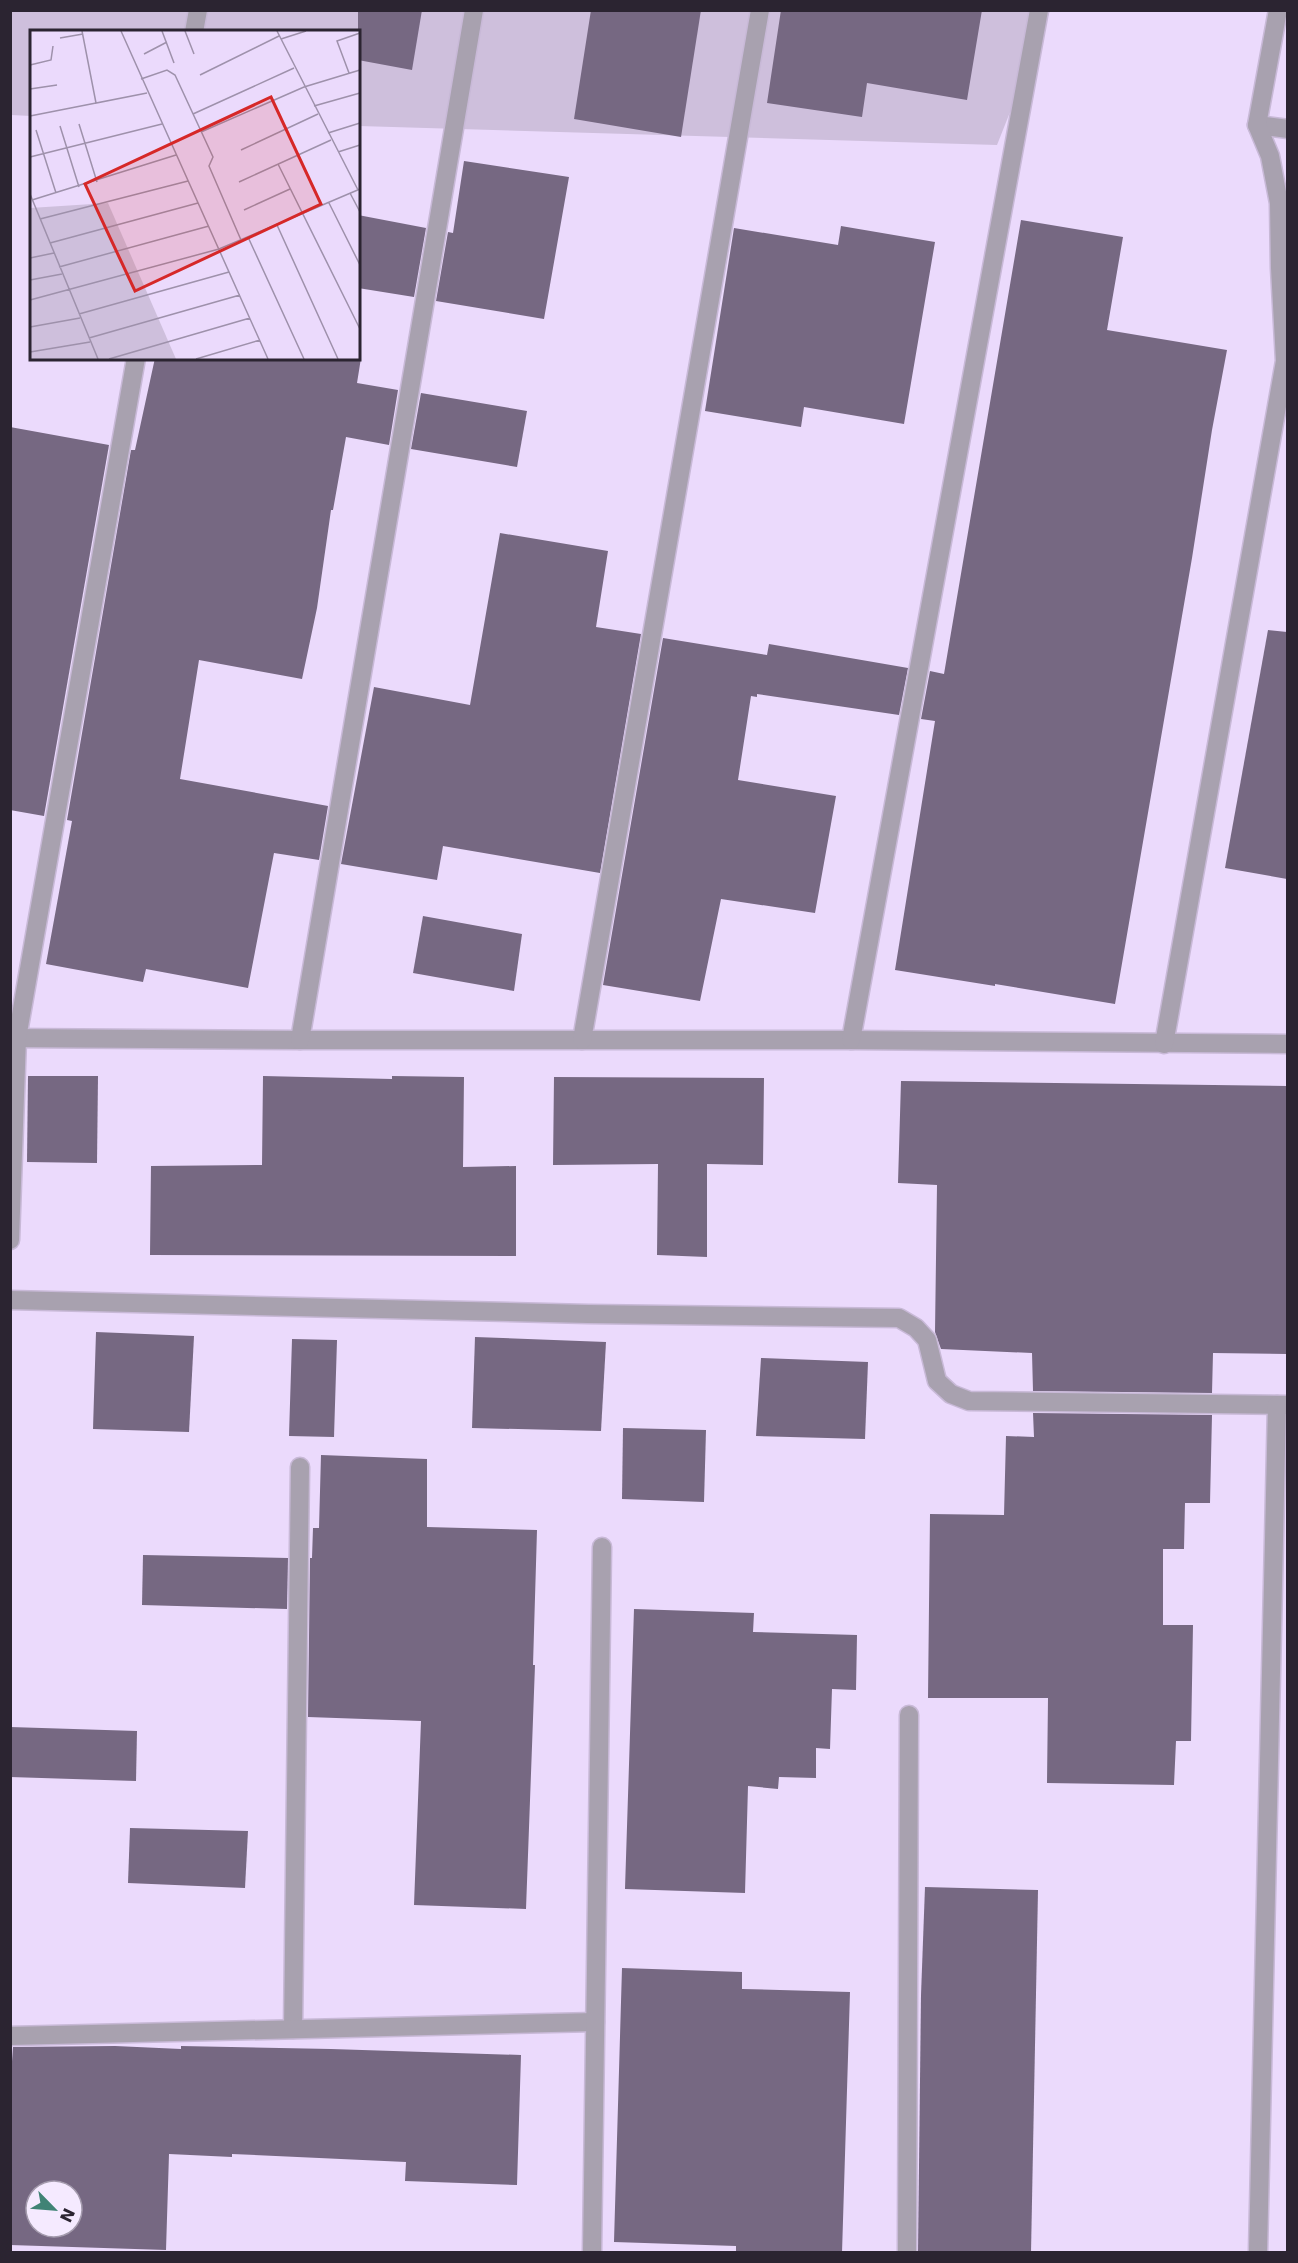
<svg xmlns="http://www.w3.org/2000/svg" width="1298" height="2263" font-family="'DejaVu Sans',sans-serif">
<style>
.green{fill:#cebfdc}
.building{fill:#766882;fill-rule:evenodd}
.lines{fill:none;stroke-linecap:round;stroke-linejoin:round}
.street-casing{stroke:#c8b9d7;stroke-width:21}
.street{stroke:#a8a1af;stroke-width:18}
.inset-road{fill:none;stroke:#9e91ab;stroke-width:1.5}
.view{fill:#d62828;fill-opacity:0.15;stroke:#d62828;stroke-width:3}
.inset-edge{fill:none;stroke:#2b2431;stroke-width:3}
</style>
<rect width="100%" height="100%" fill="#ebdafc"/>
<path class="green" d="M11,11H1050L997,145L359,126L358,32H32L31,116L11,115Z"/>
<g class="building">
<path d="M358,10H422L412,70L358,60Z"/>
<path d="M591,10H701L681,137L574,119Z"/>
<path d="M781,10H982L967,100L867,83L862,117L767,103Z"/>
<path d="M464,161L569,177L544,319L436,301L448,232L453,233Z"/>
<path d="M358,215L426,228L414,297L358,288Z"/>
<path d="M1021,220L1123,237L1107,330L1227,350L1212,430L1192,558L1115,1004L995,984V986L895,970L935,721L921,719L930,671L944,674Z"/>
<path d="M841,226L935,242L904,424L804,407L801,427L705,411L734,228L838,245Z"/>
<path d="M155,358H361L357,383L398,390L389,445L346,437L333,510H331L317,608L302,679L199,660L180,779L328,806L319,860L274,853L248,988L146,969L143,982L46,964L72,821L67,820L131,450H135Z"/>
<path d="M421,393L527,411L517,467L411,449Z"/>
<path d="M10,427L109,445L44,816L10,810Z"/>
<path d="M500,533L608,551L596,627L641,634L600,873L443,846L437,880L341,864L374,687L470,705Z"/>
<path d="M1268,630L1287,632V879L1225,868Z"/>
<path d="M663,638L767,655L769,644L908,668L899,715L757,694V697L751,696L738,780L836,796L815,913L721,899L700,1001L603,985Z"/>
<path d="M423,916L522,934L514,991L413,973Z"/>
<path d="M28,1076H98L97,1163L27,1162Z"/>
<path d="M263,1076L392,1079V1076L464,1077L463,1167L516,1166V1256L150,1255L151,1166L262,1165Z"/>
<path d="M554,1077L764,1078L763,1165L707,1164V1257L657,1255L658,1164L553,1165Z"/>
<path d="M901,1081L1287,1086V1354L1213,1353L1212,1393L1033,1391L1032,1353L941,1349L935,1332L937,1185L898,1183Z"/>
<path d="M96,1332L194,1336L189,1432L93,1429Z"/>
<path d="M475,1337L606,1342L601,1431L472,1428Z"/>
<path d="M292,1339L337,1340L334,1437L289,1436Z"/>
<path d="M761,1358L868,1362L865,1439L756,1436Z"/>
<path d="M1033,1413L1212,1415L1210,1503H1185L1184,1549H1163V1625H1193L1191,1741H1176L1174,1785L1047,1783L1048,1698H928L930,1514L1004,1515L1006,1436L1034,1437Z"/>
<path d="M623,1428L706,1430L704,1502L622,1499Z"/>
<path d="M321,1455L427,1459V1527L537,1530L533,1665H535L526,1909L414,1905L421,1721L308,1717L310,1558H312L313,1528H319Z"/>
<path d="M143,1555L288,1558L287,1609L142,1605Z"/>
<path d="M634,1609L754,1613L753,1632L857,1635L856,1690L832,1689L830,1749L816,1748V1778L779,1777L778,1789L748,1786L745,1893L625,1889Z"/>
<path d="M10,1727L137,1731L136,1781L10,1777Z"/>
<path d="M130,1828L248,1831L245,1888L128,1883Z"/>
<path d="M925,1887L1038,1890L1031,2253H918L921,1995Z"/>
<path d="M622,1968L742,1972V1989L850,1992L842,2253L736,2251V2246L614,2242Z"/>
<path d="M115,2046L181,2049V2046L331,2049L521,2055L517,2185L405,2181L406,2162L232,2154V2157L169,2154L166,2250L10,2245V2090L13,2047ZM36,2191H72V2227H36Z"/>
</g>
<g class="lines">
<g class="street-casing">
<g id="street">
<path d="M194,32L198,10"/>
<path d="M1257,125L1288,129"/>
<path d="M10,1038L300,1040H851L1288,1044"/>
<path d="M300,1040L474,10"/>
<path d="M582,1040L760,10"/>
<path d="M851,1040L1039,10"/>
<path d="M1164,1044L1285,361L1280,268L1279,203L1270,156L1257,125L1278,10"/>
<path d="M10,1240L17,1038L136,358"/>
<path d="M10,1300L588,1314L899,1318L916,1328L927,1340L937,1381L951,1394L969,1401L1288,1405"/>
<path d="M293,2029L300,1467"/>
<path d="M10,2036L595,2022"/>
<path d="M592,2252L602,1547"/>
<path d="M907,2252L909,1715"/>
<path d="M1258,2252L1277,1405"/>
</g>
</g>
<use href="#street" class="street"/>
</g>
<g transform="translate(30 30)">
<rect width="330" height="330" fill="#ebdafc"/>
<path d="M78,173L146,329H0V178Z" fill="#cebfdc"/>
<path class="inset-road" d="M52,1L66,73L117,63M91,1L238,329M132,1L144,33M155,1L164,24M247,1L328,160M30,8L53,4M251,9L276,1M114,24L137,12M0,35L21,30L23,16M319,43L307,11L330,3M170,45L249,6M111,49L137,40L145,45L183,127L179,136L211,210M0,59L27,55M284,76L330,63M163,84L264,38M0,86L66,73M49,94L67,152M30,96L49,157M6,100L26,163M171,102L274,57L330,40M298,103L330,93M211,120L288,84M308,122L330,115M0,127L132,94M248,134L330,299M209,152L301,110M320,163L330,182M0,164L68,329M2,170L146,125M299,173L330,235M214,180L260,159M10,189L158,151M247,195L308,329M218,207L274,329M20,213L168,173M0,228L24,223M29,237L179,196M0,250L32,244M0,270L189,219L330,159M49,284L199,242M0,297L50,288M59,308L210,265M0,322L60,312M79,329L220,288M166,329L230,310"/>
<path class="view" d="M241,67L291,174L105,261L55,154Z"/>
<rect width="330" height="330" class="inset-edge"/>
</g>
<rect width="1298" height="2263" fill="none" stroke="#2b2431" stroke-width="24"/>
<g transform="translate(54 2209) rotate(115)"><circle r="28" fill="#f5eaff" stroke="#a49bad" stroke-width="1.5"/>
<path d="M0-4.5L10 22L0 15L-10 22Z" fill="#408375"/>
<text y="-9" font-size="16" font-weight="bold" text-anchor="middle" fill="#2b2431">N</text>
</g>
</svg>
